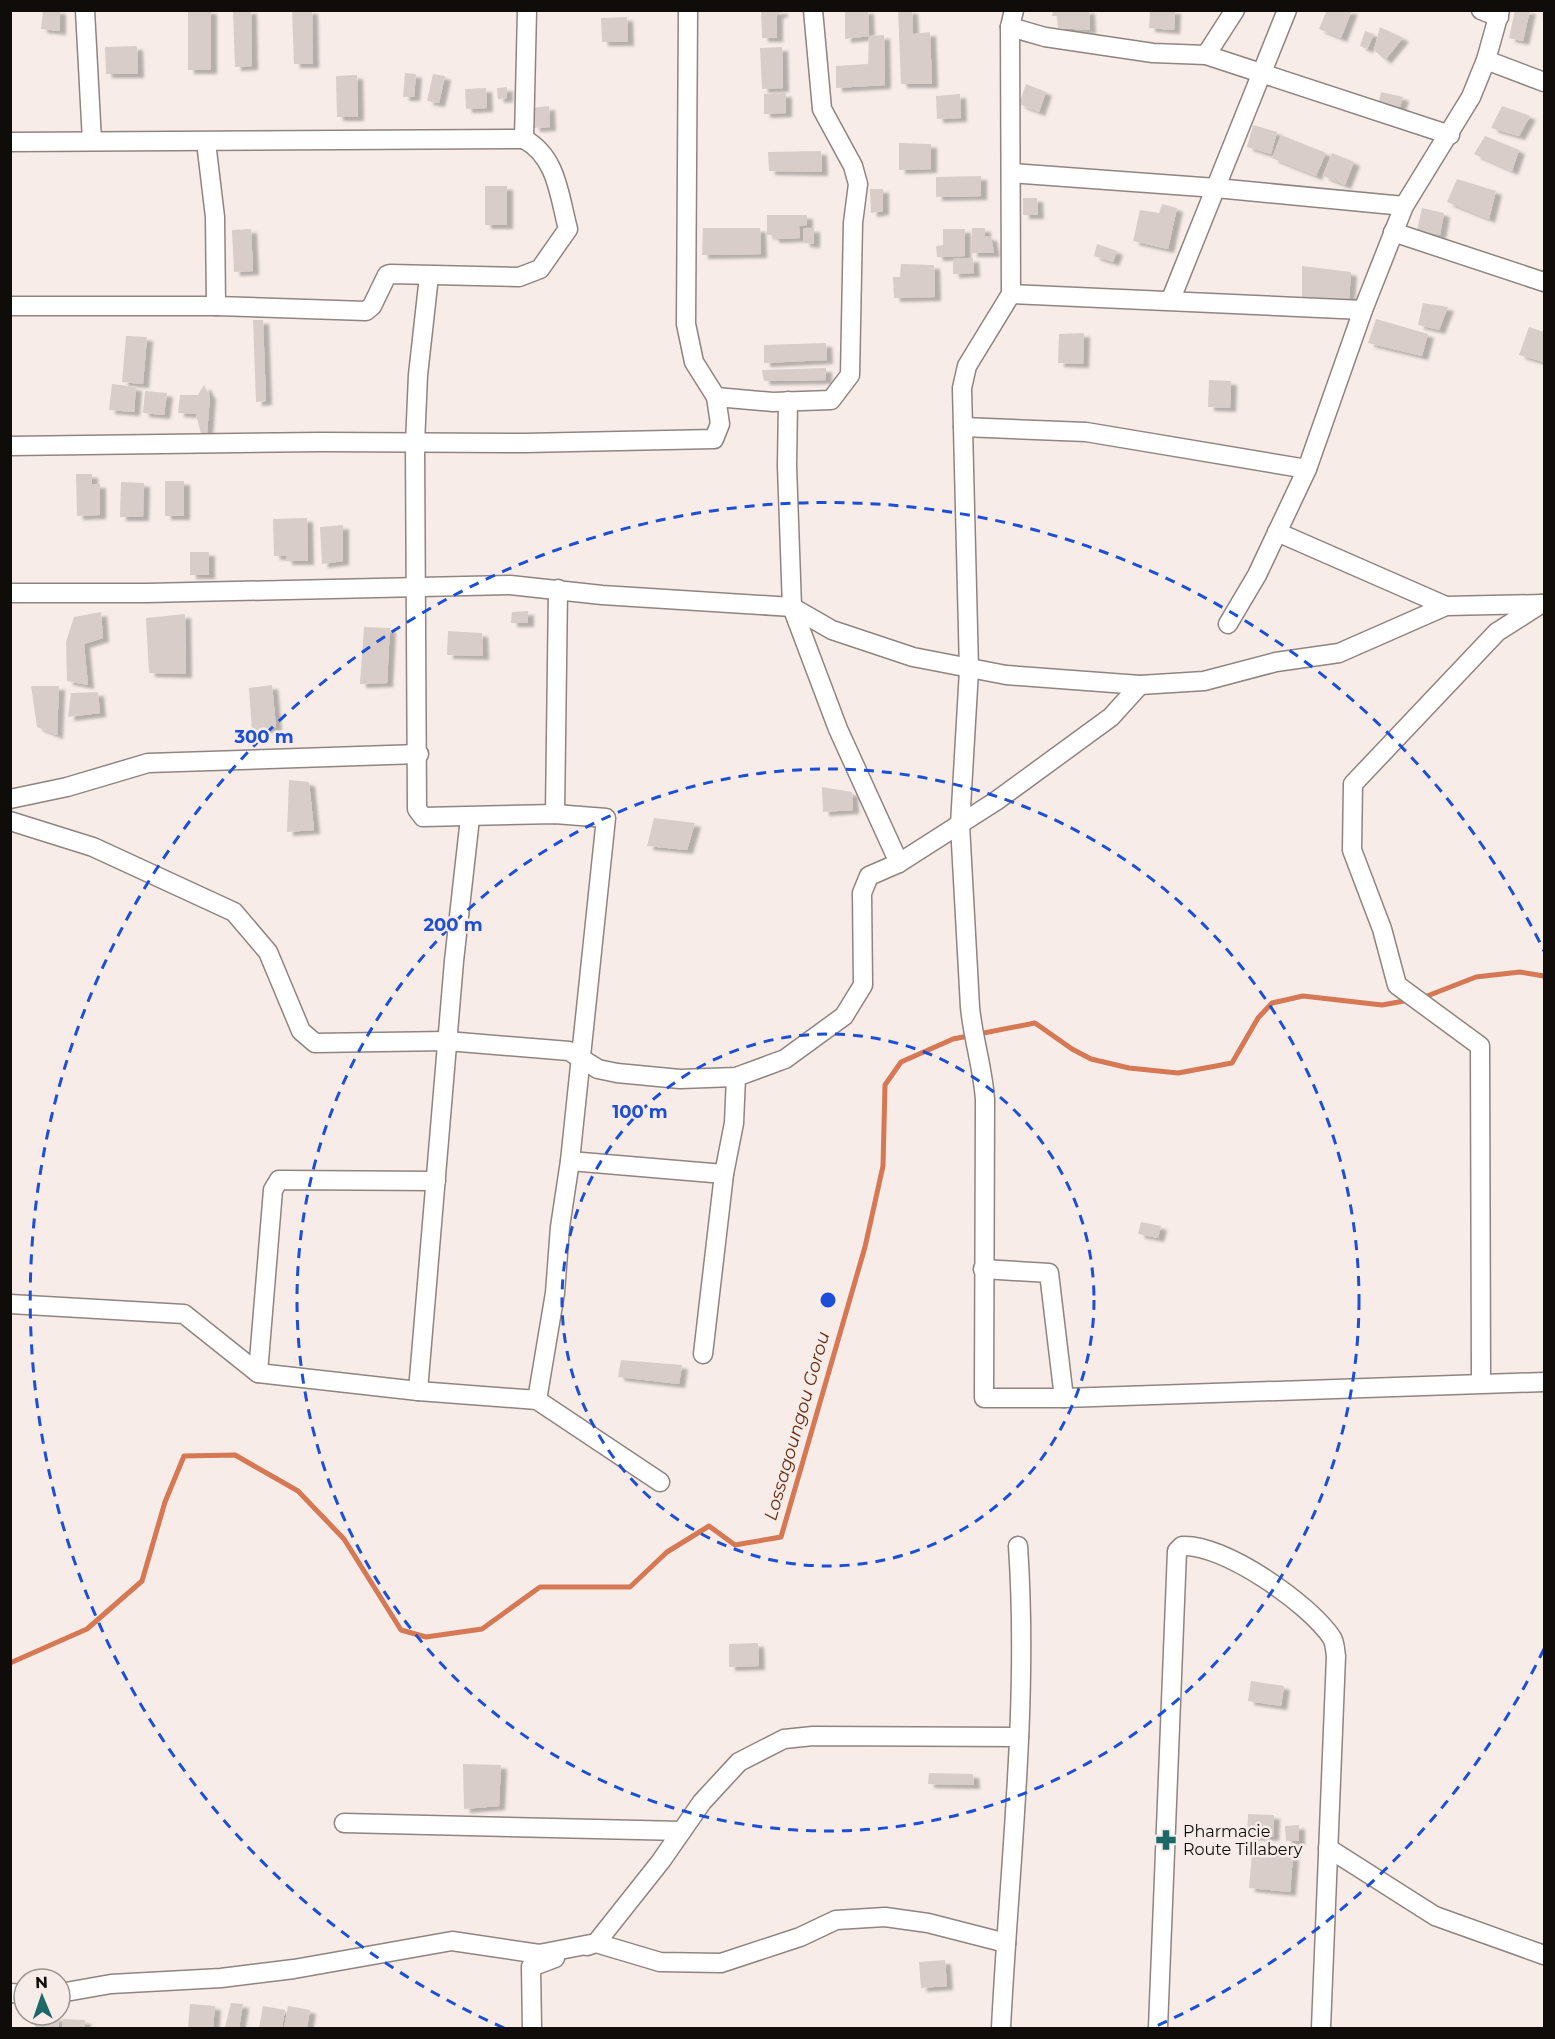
<svg xmlns="http://www.w3.org/2000/svg" width="1555" height="2039" font-family="Montserrat,sans-serif">
<style>
.lines{fill:none;stroke-linecap:round;stroke-linejoin:round}
.stream{stroke:#d57853;stroke-width:5}
.building{fill:#d9cdc9;filter:url(#shadow)}
.street-casing{stroke:#8f8480;stroke-width:21}
.street{stroke:#fff;stroke-width:18}
.ring{fill:none;stroke:#1d4ed8;stroke-width:3;stroke-dasharray:10 8}
.labels{text-anchor:middle;stroke-width:5;stroke-linejoin:round;paint-order:stroke}
.poi-label{font-size:16px;fill:#0f0c0a;stroke:#f7ece8;text-anchor:start}
.water-label{font-size:18px;font-style:italic;fill:#682c12;stroke:#f7ece8}
.centre{fill:#1d4ed8;stroke:#f7ece8;stroke-width:3}
.ring-label{font-size:18px;text-anchor:middle;font-weight:bold;fill:#1d4ed8;stroke:#f7ece8;stroke-width:5;stroke-linejoin:round;paint-order:stroke}
</style>
<defs>
<filter id="shadow"><feDropShadow dx="6" dy="4" stdDeviation="1.5" flood-color="#0004"/></filter>
</defs>
<rect width="100%" height="100%" fill="#f7ece8"/>
<g class="lines">
<g class="stream">
<path d="M1422,998L1476,977L1520,972L1544,976"/>
<path d="M10,1663L87,1629L142,1581L165,1502L184,1456L235,1455L298,1491L344,1539L401,1630L426,1637L482,1629L540,1587H630L667,1552L709,1526L735,1545L781,1537L865,1247L883,1166L885,1085L901,1062L953,1039L1035,1023L1072,1049L1091,1059L1129,1068L1178,1073L1232,1063L1258,1018L1272,1003L1303,996L1382,1005L1410,1000"/>
</g>
</g>
<g class="building">
<path d="M43,10H60V31L41,29Z"/>
<rect x="188" y="10" width="23" height="60"/>
<path d="M233,10H251L252,66L235,67Z"/>
<path d="M292,10H312L313,64H294Z"/>
<path d="M761,10H782V13L777,14V38H762Z"/>
<path d="M845,10H868L869,36L884,35L885,85L836,88V66L868,64L869,36L845,39Z"/>
<path d="M898,10H912L913,34L930,32L932,84H901Z"/>
<path d="M1053,10H1089L1090,30L1058,28L1057,16H1052Z"/>
<path d="M1150,10H1175L1174,30L1149,28Z"/>
<path d="M1327,10H1352L1341,38L1319,29Z"/>
<path d="M1515,10H1530L1523,41L1509,38Z"/>
<path d="M627,17L628,42H602L601,18Z"/>
<path d="M1380,27L1403,38L1385,60L1374,50Z"/>
<path d="M1365,31L1374,34L1367,49L1360,46Z"/>
<path d="M137,46L138,74H106L105,47Z"/>
<path d="M782,47L783,88L762,89L760,48Z"/>
<path d="M405,73L416,74L414,97H403Z"/>
<path d="M433,74L445,76L439,103L427,101Z"/>
<path d="M357,75L358,117H337L336,76Z"/>
<path d="M1026,84L1046,92L1039,112L1019,104Z"/>
<path d="M507,87V98L498,99L497,88Z"/>
<path d="M486,88L487,108L466,109L465,89Z"/>
<path d="M1381,92L1403,97L1400,107L1379,102Z"/>
<path d="M786,93V113L764,114V94Z"/>
<path d="M960,94L961,118L937,119L936,96Z"/>
<path d="M549,106L550,127L534,128L532,108Z"/>
<path d="M1502,106L1530,116L1519,136L1491,128Z"/>
<path d="M1253,125L1277,132L1271,154L1247,147Z"/>
<path d="M1281,135L1326,153L1316,176L1272,158Z"/>
<path d="M1485,136L1519,150L1512,171L1474,154Z"/>
<path d="M899,143L931,144V169L899,170Z"/>
<path d="M821,151L822,172L769,171L768,152Z"/>
<path d="M1332,153L1354,162L1345,185L1323,176Z"/>
<path d="M981,176V196L936,197V177Z"/>
<path d="M1457,179L1496,191L1489,219L1447,202Z"/>
<rect x="485" y="186" width="22" height="39"/>
<path d="M870,189H883V211L871,213Z"/>
<path d="M1023,198H1037L1038,215H1023Z"/>
<path d="M1162,204L1177,208L1168,249L1133,241L1140,210L1159,213Z"/>
<path d="M1422,208L1444,213L1440,235L1417,230Z"/>
<path d="M767,215H807V225L799,226L800,238L773,239V235H767Z"/>
<path d="M703,228H760L761,254L702,255Z"/>
<path d="M814,228V244L804,243L803,229Z"/>
<path d="M972,228H985V236L991,237L994,253H971Z"/>
<path d="M251,229L253,271L234,272L232,230Z"/>
<path d="M943,229H965V256L937,257L936,246L943,245Z"/>
<path d="M1097,244L1117,251L1113,262L1094,256Z"/>
<path d="M973,258L974,273L953,274V259Z"/>
<path d="M901,264L934,265L935,297L894,298L893,277H900Z"/>
<path d="M1302,266L1351,272L1349,301L1302,300Z"/>
<path d="M1423,303L1448,307L1439,330L1418,325Z"/>
<path d="M1376,319L1428,334L1422,356L1368,343Z"/>
<path d="M253,320H263L266,401L256,402Z"/>
<path d="M1529,327L1544,332V362L1519,355Z"/>
<path d="M1084,333L1083,364L1058,363L1059,334Z"/>
<path d="M126,336L147,337L143,384L122,382Z"/>
<path d="M826,343L827,360L764,363V345Z"/>
<path d="M826,368V380L764,381L762,370Z"/>
<path d="M1209,380L1231,381L1230,408L1208,407Z"/>
<path d="M112,384L136,387L134,412L109,410Z"/>
<path d="M204,385L210,396L207,434H201L196,414L178,413L180,395H198Z"/>
<path d="M145,391L167,393L164,415L143,413Z"/>
<path d="M76,474H92V484H100V515L77,516Z"/>
<rect x="165" y="481" width="19" height="35"/>
<path d="M121,482L144,483L143,517H120Z"/>
<path d="M307,518L308,561H286V556H274L273,519Z"/>
<path d="M343,525V561L322,564L320,527Z"/>
<rect x="190" y="552" width="19" height="23"/>
<path d="M528,611V623H511L512,612Z"/>
<path d="M101,612L103,638L84,644L88,685L67,681L66,642L74,617Z"/>
<path d="M185,614L186,674L149,673L146,618Z"/>
<path d="M364,627L390,628L387,683L360,684Z"/>
<path d="M448,631L482,633L483,656L447,655Z"/>
<path d="M272,685L276,727L252,731L249,688Z"/>
<path d="M31,686H59L57,735L37,727Z"/>
<path d="M98,692L100,713L68,717L71,693Z"/>
<path d="M289,780L309,782L314,830L287,832Z"/>
<path d="M822,787L852,792L853,810L823,812Z"/>
<path d="M654,818L695,823L687,850L647,846Z"/>
<path d="M1141,1222L1161,1226L1158,1238L1138,1234Z"/>
<path d="M621,1360L682,1365L679,1384L618,1377Z"/>
<path d="M758,1643L759,1666L729,1667V1644Z"/>
<path d="M1251,1681L1284,1686L1281,1706L1248,1701Z"/>
<path d="M463,1764L501,1765L499,1806L464,1809Z"/>
<path d="M929,1773L973,1774L974,1785L928,1784Z"/>
<path d="M1248,1814L1274,1815L1273,1837L1247,1836Z"/>
<path d="M1299,1825V1841H1286L1285,1826Z"/>
<path d="M1252,1853L1293,1856L1290,1892L1249,1888Z"/>
<path d="M945,1960L947,1986L921,1988L919,1962Z"/>
<path d="M231,2003L243,2004L239,2028L225,2027Z"/>
<path d="M190,2004L215,2006L213,2028H188Z"/>
<path d="M263,2006L285,2010L282,2028H259Z"/>
<path d="M288,2006L310,2010L307,2028H284Z"/>
<path d="M34,2017H59V2028H35Z"/>
<path d="M62,2019L85,2020V2028H62Z"/>
</g>
<g class="lines">
<g class="street-casing">
<g id="street">
<path d="M85,10L92,141"/>
<path d="M688,10L686,324L694,362L716,397L773,402L831,400L850,375L853,223L858,184L853,166L822,109L813,10"/>
<path d="M1014,10L1010,27L1011,294L967,366L962,388L969,670L960,825L970,1007C973,1039 983,1068 985,1100L984,1398H1064L1544,1382"/>
<path d="M1481,10L1499,17"/>
<path d="M1010,27L1045,37L1153,53L1206,55L1450,135"/>
<path d="M1206,55L1235,10"/>
<path d="M1486,60L1544,82"/>
<path d="M10,142L524,139L527,10"/>
<path d="M206,142L215,217L216,306"/>
<path d="M1011,173L1216,188L1404,206"/>
<path d="M1393,232L1544,282"/>
<path d="M429,276L418,375L415,444L417,809L423,817L555,814L606,818L570,1161L560,1227L555,1293L537,1400"/>
<path d="M1011,294L1363,310"/>
<path d="M1171,299L1287,10"/>
<path d="M10,306H216L366,311L372,306L387,275L390,274L519,277L540,269L568,229C559,195 557,157 524,139"/>
<path d="M788,401L787,466L792,607L838,729L899,863"/>
<path d="M963,427L1086,432L1307,469"/>
<path d="M10,446L322,442L525,443L714,439L720,424L716,397"/>
<path d="M1277,532L1446,606"/>
<path d="M10,593H147L510,585L602,595L792,607L832,630L913,657L1006,675L1140,685L1204,681L1276,662L1339,653L1446,606L1544,604"/>
<path d="M1228,624L1257,575L1307,469L1363,310L1404,206L1471,97L1486,60L1500,10"/>
<path d="M10,799L67,787L148,763L419,754"/>
<path d="M555,814L558,589"/>
<path d="M10,821L93,847L234,912L268,952L301,1031L315,1043L447,1041L569,1051L598,1069L617,1073L680,1079L736,1077L785,1059L844,1016L863,985L862,893L869,876L899,863L996,801L1111,717L1140,685"/>
<path d="M570,1161L724,1174"/>
<path d="M983,1269L1049,1273L1064,1398"/>
<path d="M10,1304L184,1314L258,1373L418,1391L537,1400L660,1482"/>
<path d="M703,1354L724,1174L734,1123L736,1077"/>
<path d="M258,1373L273,1190L279,1180L436,1181"/>
<path d="M1481,1383L1480,1046L1397,985L1382,929L1352,850L1353,784L1497,632L1541,604"/>
<path d="M418,1391L454,961L470,818"/>
<path d="M344,1823L682,1831"/>
<path d="M1328,1848L1435,1916L1544,1955"/>
<path d="M587,1946L596,1943L660,1962L721,1963L800,1937L836,1920L885,1917L928,1923L1006,1943"/>
<path d="M10,1993L24,1994"/>
<path d="M60,1993L111,1984L221,1978L294,1969L452,1941L539,1954L596,1943L661,1861L702,1802L739,1762L784,1739L813,1736L1019,1737"/>
<path d="M532,2028L531,1967L555,1958"/>
<path d="M1001,2028C1009,1868 1029,1706 1018,1546"/>
<path d="M1158,2028L1177,1551L1182,1546C1223,1543 1310,1604 1332,1638C1335,1643 1335,1650 1336,1656L1321,2028"/>
</g>
</g>
<use href="#street" class="street"/>
</g>
<g class="ring">
<circle cx="828" cy="1300" r="266"/>
<circle cx="828" cy="1300" r="531"/>
<path d="M1544 1649A797 797 0 0 1 1152 2028M504 2028A797 797 0 1 1 1544 951"/>
</g>
<defs>
<g id="pharmacy-bare" transform="scale(1.62)"><path d="M-2-6h4v4h4v4h-4v4h-4v-4h-4v-4h4Z" fill="#1b6866" stroke="#f7ece8" stroke-width="2.5" paint-order="stroke"/></g>
</defs>
<g fill-rule="evenodd">
<use href="#pharmacy-bare" x="1166" y="1840"/>
</g>
<g class="labels">
<g class="poi-label">
<text x="1183" y="1837">Pharmacie<tspan x="1183" dy="18">Route Tillabery</tspan></text>
</g>
<g class="water-label">
<text transform="translate(797 1426) rotate(-74)" y="6">Lossagoungou Gorou</text>
</g>
</g>
<circle cx="828" cy="1300" r="9" class="centre"/>
<g class="ring-label">
<text x="264" y="743">300 m</text>
<text x="453" y="931">200 m</text>
<text x="640" y="1118">100 m</text>
</g>
<rect width="1555" height="2039" fill="none" stroke="#0f0c0a" stroke-width="24"/>
<g transform="translate(42 1997) rotate(358)"><circle r="28" fill="#f7ece8" stroke="#9a928f" stroke-width="1.5"/>
<path d="M0-4.5L10 22L0 15L-10 22Z" fill="#1b6866"/>
<text y="-9" font-size="16" font-weight="bold" text-anchor="middle" fill="#0f0c0a">N</text>
</g>
</svg>
